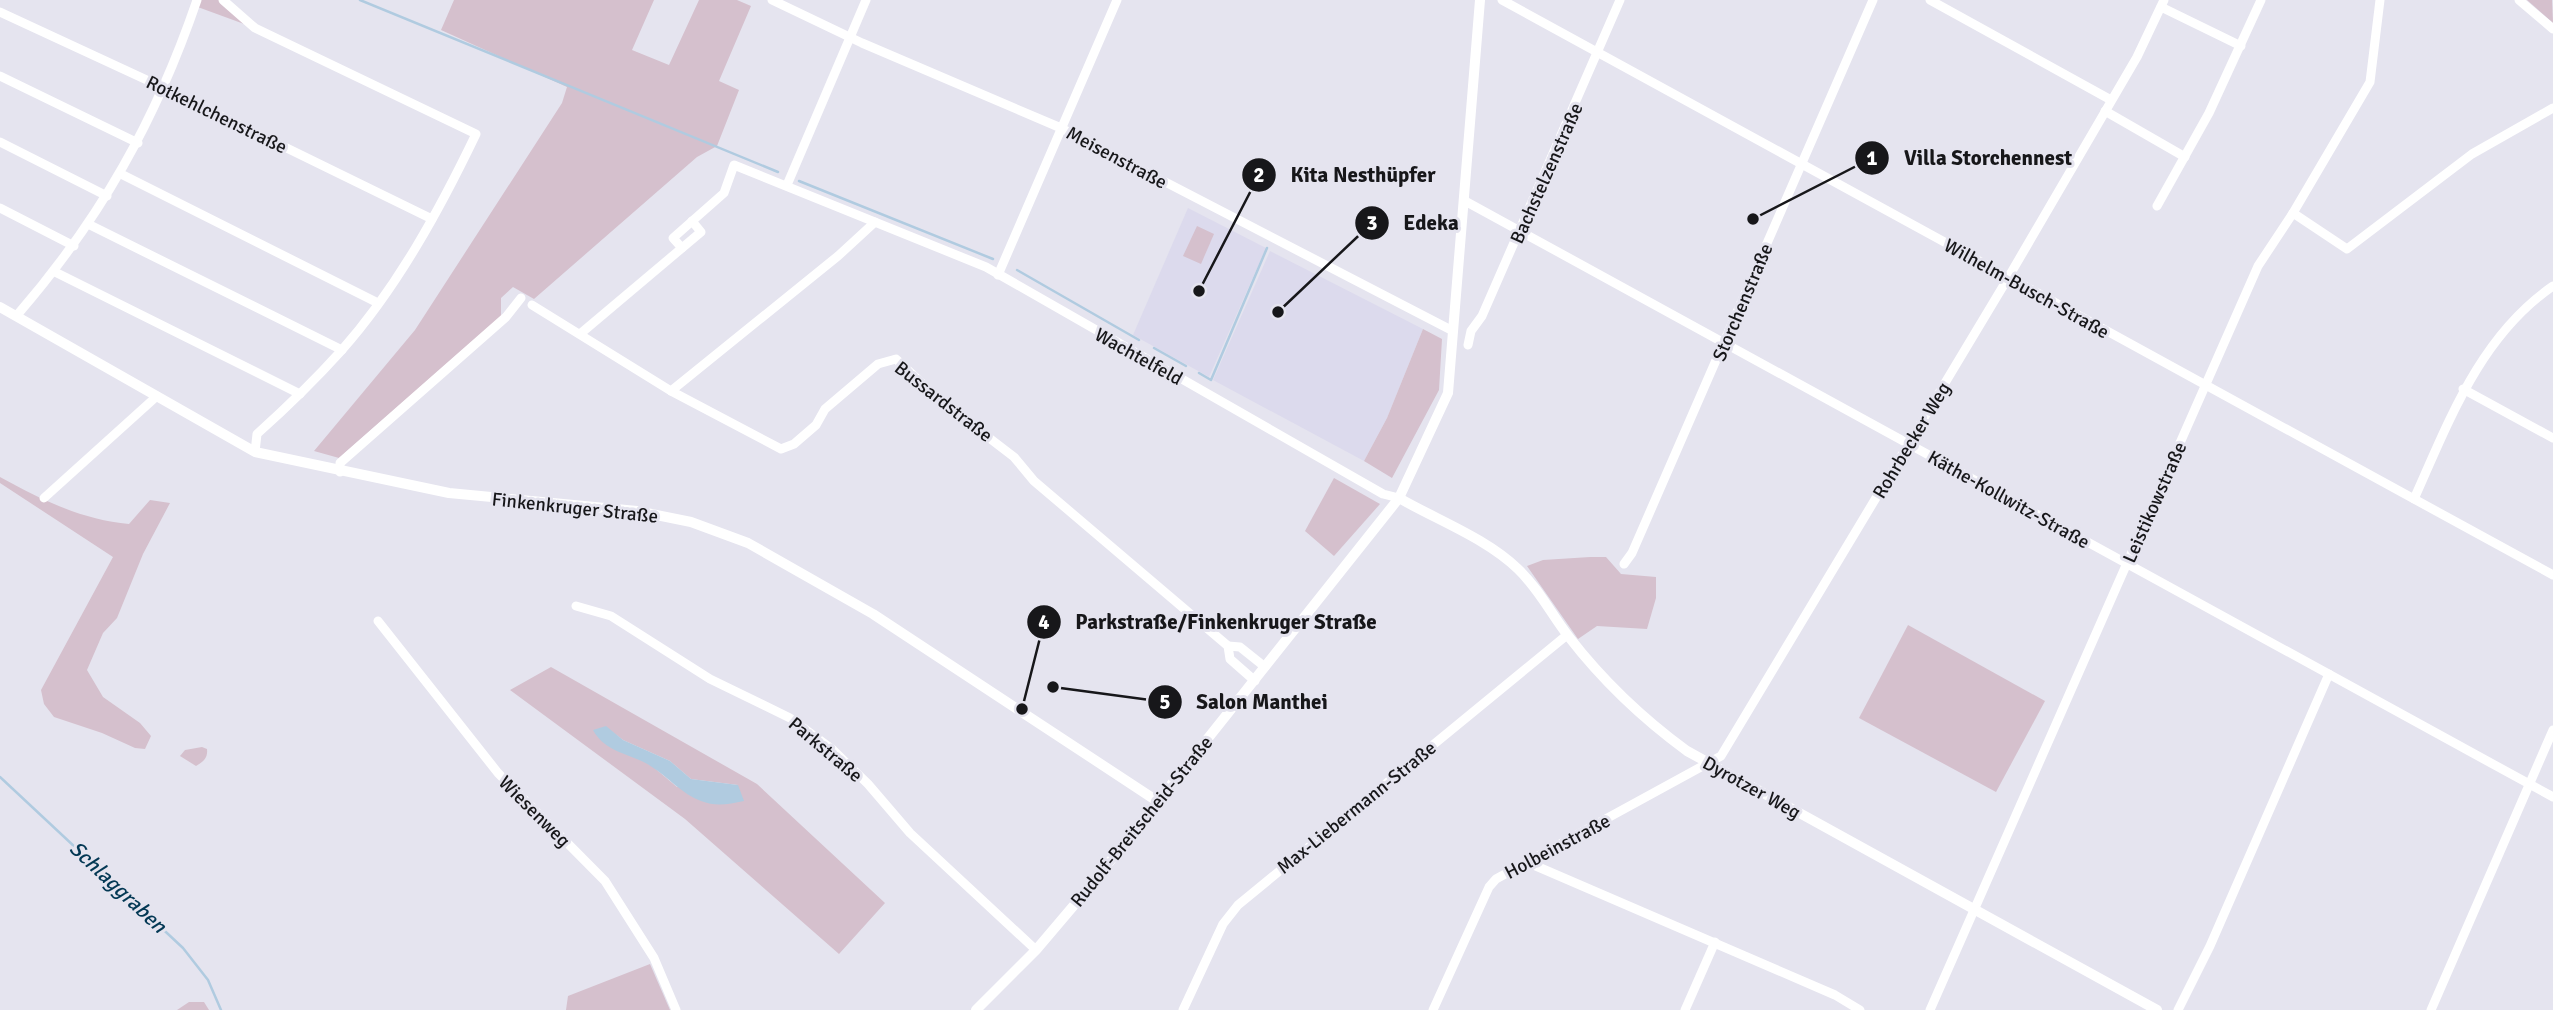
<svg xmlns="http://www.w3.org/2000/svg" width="2553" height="1010" font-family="Signika,sans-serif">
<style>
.built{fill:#dcdaed}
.green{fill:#d5c0cd;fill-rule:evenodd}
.water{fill:#b0cbe0}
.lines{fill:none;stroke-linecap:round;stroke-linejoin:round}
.stream{stroke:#b0cbe0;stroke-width:2.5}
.minor{stroke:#fff;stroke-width:9}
.tertiary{stroke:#fff;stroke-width:10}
.labels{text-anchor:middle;stroke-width:6;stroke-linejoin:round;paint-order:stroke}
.street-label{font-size:19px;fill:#17171a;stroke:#e5e4ef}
.water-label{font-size:21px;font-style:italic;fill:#033854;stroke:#e5e4ef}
.leader{fill:none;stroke:#17171a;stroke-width:2.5}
.callout-dot{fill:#17171a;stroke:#e5e4ef;stroke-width:2.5}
.mark-label{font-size:21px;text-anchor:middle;font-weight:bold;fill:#fff}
.callout-label{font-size:21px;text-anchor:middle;font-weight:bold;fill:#17171a;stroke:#e5e4ef;stroke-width:6;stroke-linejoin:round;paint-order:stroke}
</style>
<rect width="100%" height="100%" fill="#e5e4ef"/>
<g class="built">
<path d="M1188,208L1266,248L1209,377L1133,335Z"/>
<path d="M1270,251L1423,329L1387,418L1364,461L1213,380Z"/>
</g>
<g class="green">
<path d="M197,0H223L255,28L195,6Z"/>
<path d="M454,0H654L632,50L669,65L699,0H737L751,6L719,81L739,90L717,146L697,157L534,299L513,287L501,298V316L339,458L314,451L415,330L562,103L567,87L441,30Z"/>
<path d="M2527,0H2552L2553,23Z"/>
<path d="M1197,226L1214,234L1201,264L1183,256Z"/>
<path d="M1423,329L1442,339L1439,390L1392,478L1364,461L1387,418Z"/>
<path d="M0,477C40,499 82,520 129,524L150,500L170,503L143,554L117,618L103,633L87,670L103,697L140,723L151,736L145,749L135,748L102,733L54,717L44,704L41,690L113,557L0,483Z"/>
<path d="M1334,478L1380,504L1334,556L1305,531Z"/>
<path d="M1590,557H1606L1621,574L1656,577V598L1647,629L1597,626L1578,639L1527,566L1543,560Z"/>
<path d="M1908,625L2045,701L1996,792L1859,718Z"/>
<path d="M551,667L757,784L885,903L839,954L685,819L510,690ZM606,727L623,740L670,761L691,779L738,785L677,787Z"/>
<path d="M202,747L207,749C208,758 203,762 196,766L180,756L185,750Z"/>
<path d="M650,964L670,1010H566L568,996Z"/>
<path d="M189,1002H204L209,1010H177Z"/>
</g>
<path class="water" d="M606,726L623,740L670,761L691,779L738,785L744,801C729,804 716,807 701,801C682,794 668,777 652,767C632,753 606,754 593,730Z"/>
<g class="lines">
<g class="stream">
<path d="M360,0L778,172"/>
<path d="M799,181L993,259"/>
<path d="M1017,270L1139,340"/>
<path d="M1154,348L1186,366"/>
<path d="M1199,373L1211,380L1267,248"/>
<path d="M0,777L183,948L208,980L221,1010"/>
</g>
<g class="minor">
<path d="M223,0L255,28L476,134C440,209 397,288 341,351C314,381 286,408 257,434L255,452"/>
<path d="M772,0L862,43L1061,128L1453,331"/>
<path d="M1502,0L2553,575"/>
<path d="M1930,0L2111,100"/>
<path d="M2519,0L2553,29"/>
<path d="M2161,7L2241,46"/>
<path d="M0,12L164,88L432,219"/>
<path d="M0,76L138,143"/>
<path d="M2105,111L2185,157"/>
<path d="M0,142L107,196"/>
<path d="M121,174L378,303"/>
<path d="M787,185L866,0"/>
<path d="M1465,201L2553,797"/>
<path d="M2157,206L2209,113L2261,0"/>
<path d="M0,208L74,246"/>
<path d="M2293,213L2347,249L2472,154L2553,108"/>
<path d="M90,225L342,350"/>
<path d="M682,248L673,238L724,193L734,165L986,267L1383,494L1399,498"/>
<path d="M55,272L300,394"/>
<path d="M998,275L1117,0"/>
<path d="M532,305L671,391L781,449L794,444L816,425L825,409L878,364L896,359L941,401L1014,457L1034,481L1228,646L1230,659L1255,681"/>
<path d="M18,314C101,218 156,120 197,0"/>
<path d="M580,334L701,232L692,221"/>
<path d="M1468,345L1471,331L1482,316L1620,0"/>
<path d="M2463,389L2553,438"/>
<path d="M671,391L838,256L875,222"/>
<path d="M340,472V463L506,317L521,298"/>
<path d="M44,498L157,396"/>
<path d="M2414,499C2449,421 2480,336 2553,286"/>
<path d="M1624,564L1632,553L1873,0"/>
<path d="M576,606L611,616L710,679L790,718L832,749L868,784L910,833L1036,950"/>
<path d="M378,621L498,773L605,881L654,958L676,1010"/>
<path d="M1228,646L1240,647L1265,667"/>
<path d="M1529,863L1835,995L1860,1010"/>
<path d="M1183,1010L1223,924L1238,905L1567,635"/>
<path d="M1433,1010L1489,887L1496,879L1721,756L2008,278L2137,57L2164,0"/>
<path d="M1685,1010L1715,942"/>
<path d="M1930,1010L2258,266L2293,213L2370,82L2380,0"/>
<path d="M2178,1010L2210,946L2329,674"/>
<path d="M2431,1010L2553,730"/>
</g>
<g class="tertiary">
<path d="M0,307L255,452L449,493L637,511L691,522L748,543L873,614L1157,801"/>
<path d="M1399,498C1437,520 1486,538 1518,569C1539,589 1551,614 1569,637C1603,681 1642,718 1687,751L2157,1010"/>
<path d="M976,1010L1036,950L1092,884L1399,498L1448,393L1480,0"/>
</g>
</g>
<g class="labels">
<g class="street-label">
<text transform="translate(217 114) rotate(26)" y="7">Rotkehlchenstraße</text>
<text transform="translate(1117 157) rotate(28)" y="7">Meisenstraße</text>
<text transform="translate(1546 173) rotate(-66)" y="7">Bachstelzenstraße</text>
<text transform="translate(2027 288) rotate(29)" y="7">Wilhelm-Busch-Straße</text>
<text transform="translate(1742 302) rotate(-67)" y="7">Storchenstraße</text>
<text transform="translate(1139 356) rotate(29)" y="7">Wachtelfeld</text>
<text transform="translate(944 401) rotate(38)" y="7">Bussardstraße</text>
<text transform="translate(1911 440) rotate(-59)" y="7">Rohrbecker Weg</text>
<text transform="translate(2009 499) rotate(29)" y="7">Käthe-Kollwitz-Straße</text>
<text transform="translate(2154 502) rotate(-66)" y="7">Leistikowstraße</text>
<text transform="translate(575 507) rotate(6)" y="7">Finkenkruger Straße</text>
<text transform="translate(826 749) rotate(40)" y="7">Parkstraße</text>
<text transform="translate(1752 787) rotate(29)" y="7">Dyrotzer Weg</text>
<text transform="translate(1356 807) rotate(-39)" y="7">Max-Liebermann-Straße</text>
<text transform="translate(535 811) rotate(45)" y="7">Wiesenweg</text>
<text transform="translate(1141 821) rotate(-51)" y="7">Rudolf-Breitscheid-Straße</text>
<text transform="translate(1557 846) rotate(-28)" y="7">Holbeinstraße</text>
</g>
<g class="water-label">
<text transform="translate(118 887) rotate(43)" y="7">Schlaggraben</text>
</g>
</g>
<path class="leader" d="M1753 219L1872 158M1199 291L1259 175M1278 312L1372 223M1022 709L1044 622M1053 687L1165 702"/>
<g class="callout-dot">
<circle cx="1753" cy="219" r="7"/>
<circle cx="1199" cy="291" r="7"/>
<circle cx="1278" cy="312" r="7"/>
<circle cx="1022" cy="709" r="7"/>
<circle cx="1053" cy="687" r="7"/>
<circle cx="1872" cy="158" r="18"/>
<circle cx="1259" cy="175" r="18"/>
<circle cx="1372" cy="223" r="18"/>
<circle cx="1044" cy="622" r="18"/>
<circle cx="1165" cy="702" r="18"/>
</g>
<g class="mark-label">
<text x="1872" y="165">1</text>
<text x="1259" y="182">2</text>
<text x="1372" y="230">3</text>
<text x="1044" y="629">4</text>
<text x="1165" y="709">5</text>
</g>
<g class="callout-label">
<text x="1988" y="165">Villa Storchennest</text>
<text x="1363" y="182">Kita Nesthüpfer</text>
<text x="1431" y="230">Edeka</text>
<text x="1226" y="629">Parkstraße/Finkenkruger Straße</text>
<text x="1262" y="709">Salon Manthei</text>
</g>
</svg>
